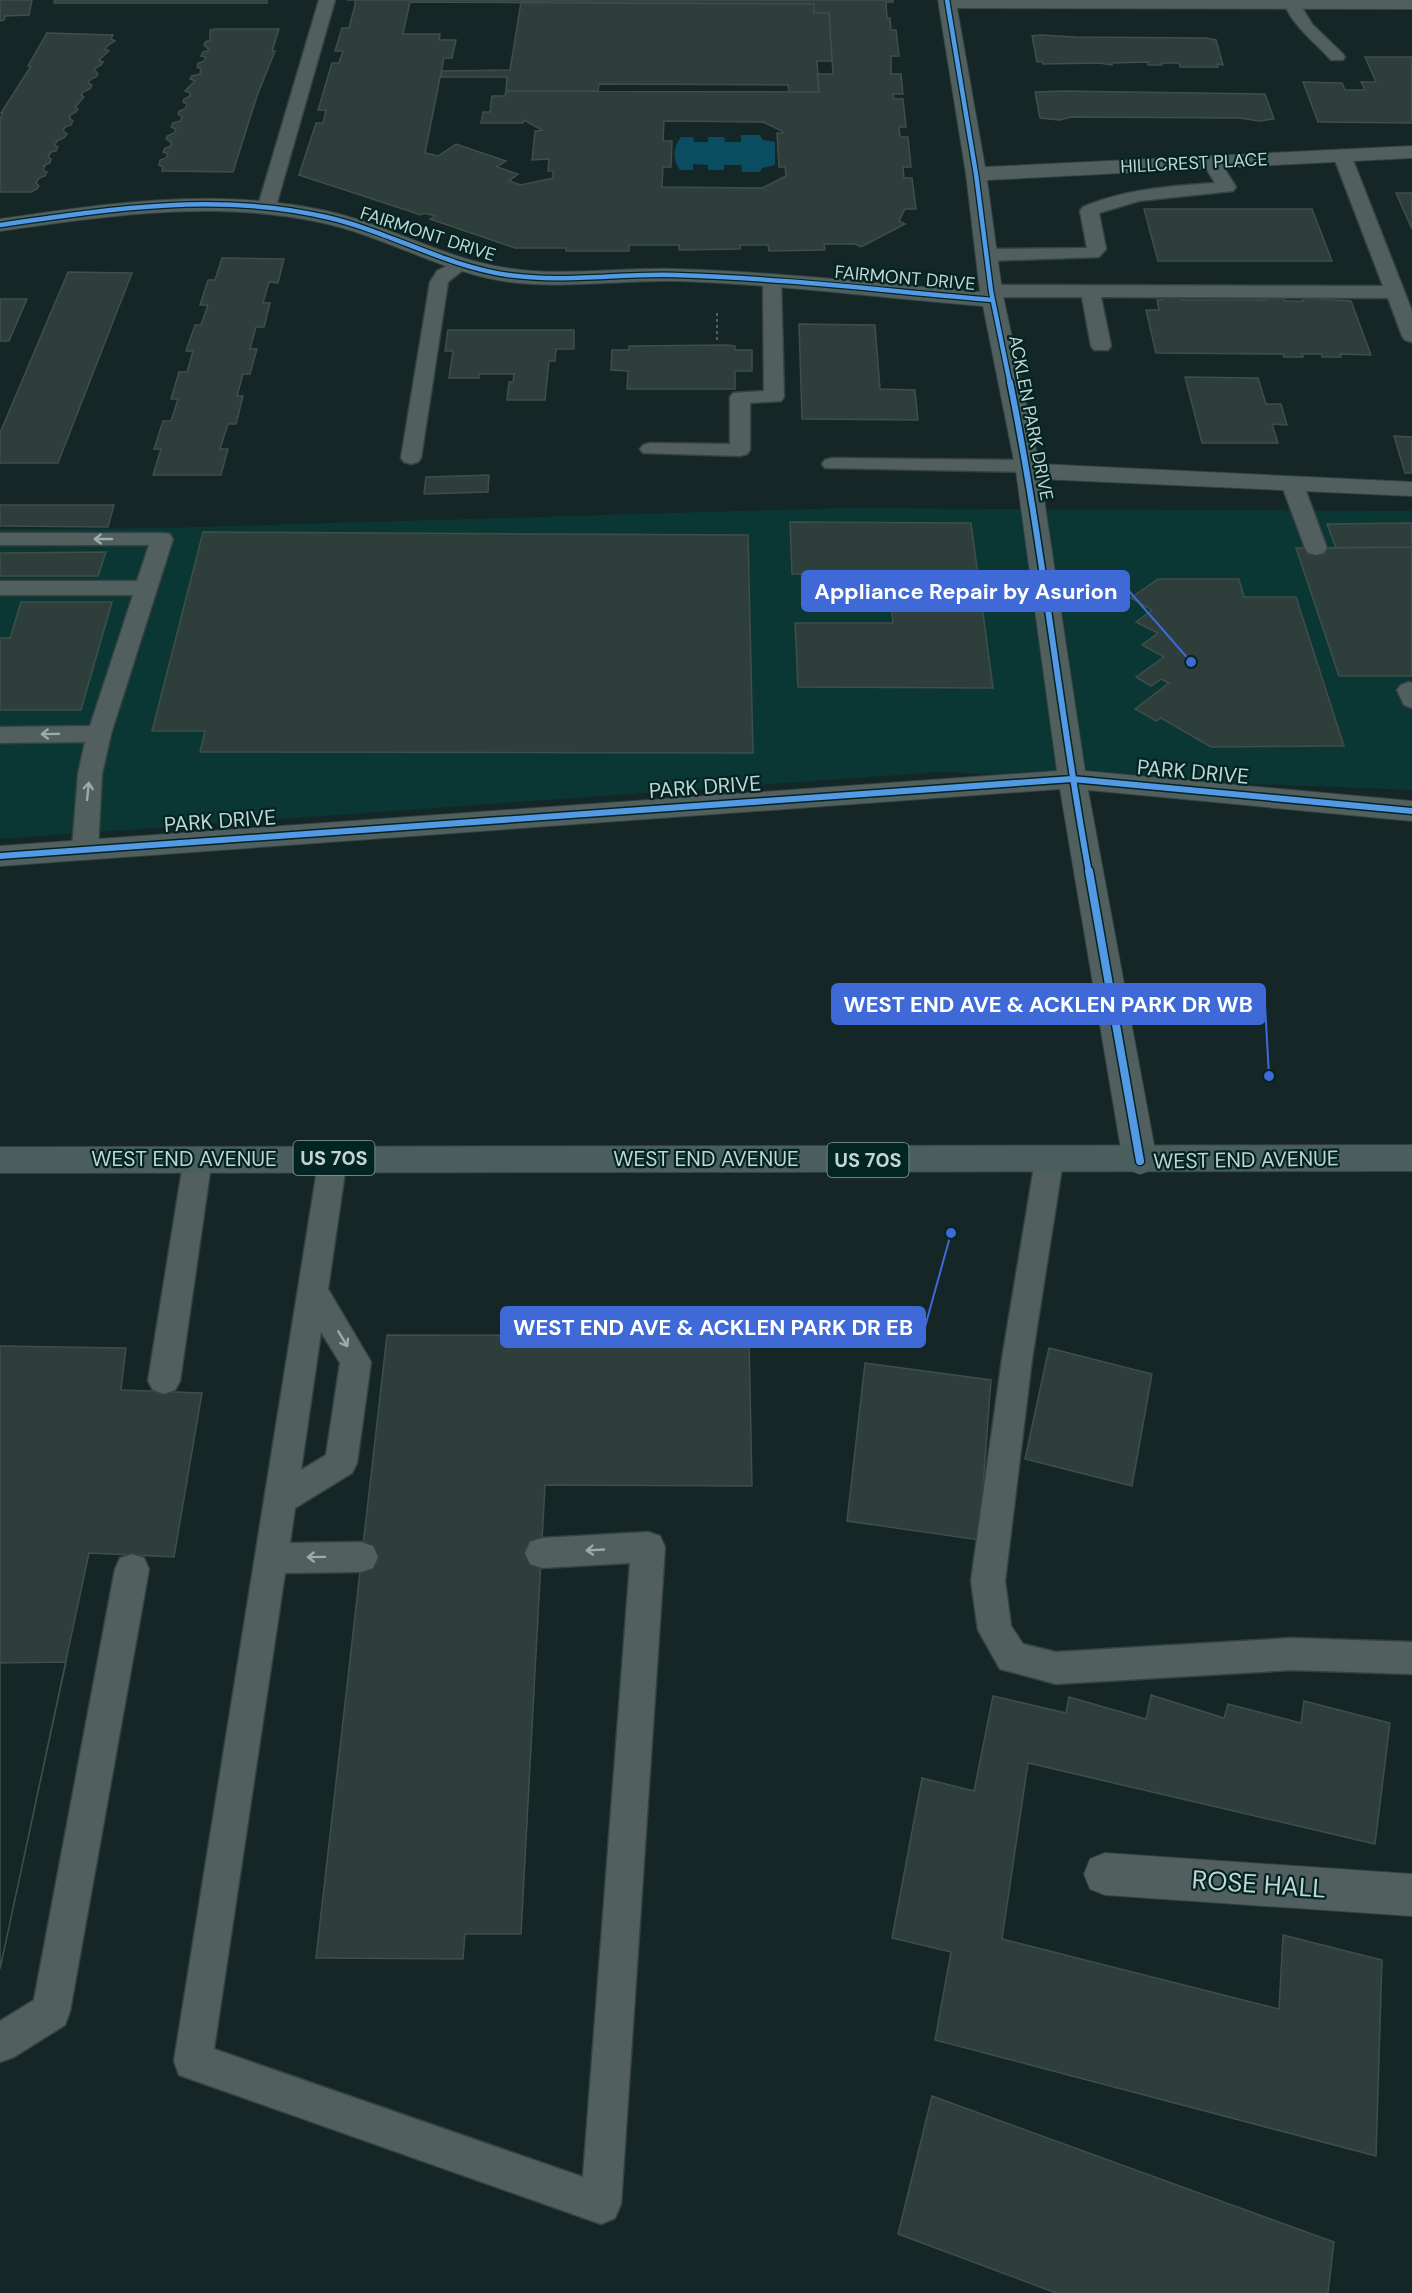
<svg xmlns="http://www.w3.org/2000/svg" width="1412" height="2293" viewBox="0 0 1412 2293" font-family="'DM Sans',sans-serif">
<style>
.built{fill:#0a3633}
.water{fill:#0b4d60}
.building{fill:#2e3f3b;stroke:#404e4b;stroke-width:1.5;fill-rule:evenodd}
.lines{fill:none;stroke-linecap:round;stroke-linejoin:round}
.lane-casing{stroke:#354241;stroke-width:3}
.street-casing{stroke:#354241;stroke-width:2}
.primary-casing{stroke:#354241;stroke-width:2}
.path{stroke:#515f5d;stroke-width:2;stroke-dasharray:3 3;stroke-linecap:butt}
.lane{fill:#51605e;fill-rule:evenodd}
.street{fill:#51605e;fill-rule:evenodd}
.primary{fill:#4b5e5e;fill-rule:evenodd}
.cycleway-far2-casing{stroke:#022422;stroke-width:7}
.cycleway-far1-casing{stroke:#022422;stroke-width:9}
.cycleway-casing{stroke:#022422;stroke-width:11}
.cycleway-far2{stroke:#5399e6;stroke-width:4.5}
.cycleway-far1{stroke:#5399e6;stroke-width:6}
.cycleway{stroke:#5399e6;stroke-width:8}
.oneway{stroke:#9bacaa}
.labels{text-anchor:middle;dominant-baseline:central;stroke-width:4.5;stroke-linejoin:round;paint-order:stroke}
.far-street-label{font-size:18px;fill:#c3d5d3;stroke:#022422}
.shield{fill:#022422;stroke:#89a09e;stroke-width:1.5}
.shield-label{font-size:20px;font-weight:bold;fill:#c3d5d3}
.street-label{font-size:21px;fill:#c3d5d3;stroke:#022422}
.near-street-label{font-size:26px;fill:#c3d5d3;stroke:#022422}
.leader{fill:none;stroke:#3e69d7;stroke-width:2}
.callout-dot{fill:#3e69d7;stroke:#022422;stroke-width:2}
.callout{fill:#3e69d7;stroke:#3e69d7;stroke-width:2}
.callout-label{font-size:22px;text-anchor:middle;font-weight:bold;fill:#fff}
</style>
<rect width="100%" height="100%" fill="#142625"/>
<path class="built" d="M843,508L1412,511V790L942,772L0,839V529L160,528Z"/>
<path class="water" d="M741,135H760L763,140L775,142V165L762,168L760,172H742L741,165H724V170H708V165L693,164V170H680C672,159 673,148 681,137H693L694,142H708V137H724L725,142H741Z"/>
<path class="building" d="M0,0H32L29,15L5,16L4,20L0,21Z
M55,0H267V3H54Z
M347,0H893V2H886L887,18H890L891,30H896L899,56H891V74H901L903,94H893L894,99H903L906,127H899L900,137H908L911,167H903L904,178H912L916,209H905L899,221L905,224L861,247L855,244H824L825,250L769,251L768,245H740V249L679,250V245H629V251H566V248H515L430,219L435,216L424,213L421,215L299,175L316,123H323L326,110H318L332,63H339L343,51H335L342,28H349L355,5V0ZM410,2L814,4V13H829L833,74H817L819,92L506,91L505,96H492L490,112H483L481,123H523L524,120L542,130L535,131L532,160L549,159L548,171H553V178L521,185L509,181L518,174L497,167L506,161L456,144L438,156L425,153L444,58H452L456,40H439L440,34H403ZM664,121L763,122L782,131L783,133H777L779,167H785L786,176L762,188L662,187L663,167H671L672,141H663Z
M521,2L814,4V13H829L832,61H817L819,92H789L788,85L599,84L598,91H506L507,77H441L442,71L510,70Z
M215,29H279L272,51H275L257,96L233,172L162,171L163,167L159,165L160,160L166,158L168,154L163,152L165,148L171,146V142L166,139L167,136L174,133L176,129L171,127L173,123L181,121L182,117L178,114L179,111L185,109L187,104L183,102L184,99L190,96V93L185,91L195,81L190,79L192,76L200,74L201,69L197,67L198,63L204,61L206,57L201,56L203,52L209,50L204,45L205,42L210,40V30Z
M47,33L113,35L111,39L115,41L107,46L105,49L109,51L99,60L103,62L101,65L94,69L98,74L96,77L91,79L88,83L92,85L90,89L83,92L81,95L84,97L75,107L78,109L76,112L70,115V119L73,121L71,125L65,127L63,131L67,134L65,137L57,141L55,145L58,147L56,151L51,152L48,157L51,159L50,163L43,166H45L43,170L47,172L45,176L39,178L36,183L39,186L37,189L31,192H0V119L3,113H1L31,66H28Z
M1041,35L1075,37L1206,38L1216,40L1223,65L1217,64L1218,67H1180L1179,63H1161L1162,65H1148V62L1112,63V65L1099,63L1043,64V62H1037L1032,36Z
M1365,57H1412V123L1318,122L1303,82L1342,83L1345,90H1365L1361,82H1376Z
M1063,91L1265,94L1274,119L1259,121L1240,118L1071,117L1060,120L1040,118L1035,92Z
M1396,193H1412V229Z
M1144,209H1312L1332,261H1158Z
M222,258L284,259L278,283L269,282L263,303H270L264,327H256L250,349H257L250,374H243L237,396H243L236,424H228L220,449H228L221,475H153L161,449H154L163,421H171L178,399H171L179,372H187L193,351H186L195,325H201L208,305H200L208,280H215Z
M68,272L132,273L58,463H0V433Z
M1162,297H1180L1181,300H1267L1266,298H1284L1285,301H1303L1302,298L1351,301L1371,355L1340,354L1341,357H1322V354H1302L1303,357H1284L1283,354L1156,353L1146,310H1159L1157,300H1163Z
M0,299H27L9,341H0Z
M799,324L875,325L880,389L915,390L918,420L802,419Z
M448,330H574V349H556L555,361H549L545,400H507L509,382H513L514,374H479V378H449L453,351H445Z
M727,345L735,346V350H752V371H735V389H627L628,371L611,370L612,350H629V346Z
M1185,377L1258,378L1266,404H1281L1287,425L1272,424L1278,443H1202Z
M1394,436L1412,437V473H1405Z
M489,475L488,492L424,494L426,477Z
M0,505H114L108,527L0,526Z
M790,522L971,523L993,688L798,687L795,623H893L888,574H792Z
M1412,523V547L1336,548L1327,524Z
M203,532L748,535L753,753L200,752L205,731H152Z
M1412,547V676H1339L1296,548Z
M106,552L98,576H0V553Z
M1158,579H1239L1244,597H1296L1344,746L1211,747L1161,718L1156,721L1135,709L1169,683L1161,679L1151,686L1136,677L1164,657L1142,645L1158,633L1136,622L1152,610L1131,598Z
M21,602H112L81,710H0V638H10Z
M387,1335L749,1336L752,1486L545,1485L521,1934H465L463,1959L316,1958Z
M0,1346L126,1348L121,1390L202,1393L174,1557L89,1553L0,1969Z
M1049,1348L1152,1374L1132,1486L1025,1459Z
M865,1363L991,1380L979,1540L847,1521Z
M66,1662L0,1969V1663Z
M1151,1695L1224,1718L1228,1704L1301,1723L1304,1701L1390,1723L1375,1844L1028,1763L1002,1939L1279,2009L1283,1935L1382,1960L1376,2156L935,2040L951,1952L892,1938L922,1778L974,1791L993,1696L1066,1713L1069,1697L1146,1719Z
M932,2096L1334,2242L1328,2293H1056L898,2234Z"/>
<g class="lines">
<defs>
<path id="lane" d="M319,0H335L276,206L273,210H261L258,206Z
M1286,1H1298L1312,24L1343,54L1345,57L1343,60H1331C1314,41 1295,28 1284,4Z
M1342,150L1348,151L1351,155L1412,311V342L1405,340L1402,336L1388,298L1101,297L1111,346L1108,350H1094L1091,346L1082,297H991L984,295L982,291L984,287L991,285L1383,286L1333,155L1336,151Z
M1212,158L1218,159L1221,163L1236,187L1233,191L1139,201L1099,213L1106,249L1099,257L986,261L979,259L977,255L979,251L986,249L1087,248L1080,211L1083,207C1125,189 1170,186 1215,183L1203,163L1206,159Z
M460,259L467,261L469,265L448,282L421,458L418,462L411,464L404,462L401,458L430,282L437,271Z
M772,275L779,277L781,281L784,397L781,401L750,403V450L747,454L740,456L643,453L640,449L643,445L650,443L730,444V397L733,393L764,391L763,281L765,277Z
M832,458L1027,460L1034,462L1037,466L1034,470L1027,472L825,468L822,464L825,460Z
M1292,477L1299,479L1303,483L1327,548L1324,553L1316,555L1308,553L1305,548L1281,483L1285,479Z
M0,533H162L170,534L173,539L111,734L102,774L98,849L94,855L85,858L76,855L72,849L78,774L85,742L0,743V727L90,726L133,595H0V581H137L149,545H0Z
M1409,682L1412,683V708L1404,705L1397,690L1401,685Z
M198,1147L208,1150L212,1158L180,1381L175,1390L164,1394L153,1390L148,1381L184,1158L188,1150Z
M333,1147L343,1150L347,1158L328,1289L371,1362L357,1463L352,1473L295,1508L290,1543L361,1542L373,1546L378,1557L373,1568L361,1572L285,1573L214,2049L583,2177L630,1563L542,1568L530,1564L525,1553L530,1542L542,1538L648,1532L660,1536L665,1547L621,2204L615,2218L601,2224L193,2080L179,2075L174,2061L319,1158L323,1150ZM321,1332L340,1363L326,1455L301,1470Z
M1049,1150L1059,1153L1063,1161L1032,1359L1005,1581L1011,1626L1023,1644L1056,1652L1292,1638L1412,1642V1674L1292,1670L1056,1684L1000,1669L978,1630L971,1581L1002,1359L1035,1161L1039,1153Z
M132,1554L144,1558L149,1569L70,2011L65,2025L14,2057L0,2062V2021L34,2000L115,1569L120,1558Z"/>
<path id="street" d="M938,0H1412V9L957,8L985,167L1412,146V158L987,180L1002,291L1039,464L1412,482V496L1041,479L1085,771L1412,801V821L1088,790L1157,1161L1152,1170L1140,1174L1128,1170L1123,1161L1060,789L0,866V846L1057,771L1016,471L983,306C880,298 777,284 674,281C619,280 563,289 509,282C443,273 387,237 323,223C216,199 107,216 0,231V219C109,203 218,187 327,211C389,225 445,259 507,268C563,277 621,267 677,269C778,272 879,284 980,292L966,174Z
M1105,1853L1412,1874V1916L1105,1895L1090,1889L1084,1874L1090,1859Z"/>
<path id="primary" d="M1412,1145V1171L0,1173V1147Z"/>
</defs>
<use href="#lane" class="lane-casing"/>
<use href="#street" class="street-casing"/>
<use href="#primary" class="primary-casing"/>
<path class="path" d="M717,313V342"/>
<use href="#lane" class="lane"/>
<use href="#street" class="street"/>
<use href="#primary" class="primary"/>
<defs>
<path id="cycleway-far2" d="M947,0L976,174L991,291L1010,384
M0,225C108,209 218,192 326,217C388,231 445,266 508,275C564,283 620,273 675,275C781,278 886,291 992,300"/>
<path id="cycleway-far1" d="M1010,382C1043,545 1059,710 1089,873
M0,856L1072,779L1412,811"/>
<path id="cycleway" d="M1089,871L1140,1161"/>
</defs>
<use href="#cycleway-far2" class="cycleway-far2-casing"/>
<use href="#cycleway-far1" class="cycleway-far1-casing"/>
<use href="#cycleway" class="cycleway-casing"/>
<use href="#cycleway-far2" class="cycleway-far2"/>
<use href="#cycleway-far1" class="cycleway-far1"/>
<use href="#cycleway" class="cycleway"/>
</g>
<defs><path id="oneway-shaft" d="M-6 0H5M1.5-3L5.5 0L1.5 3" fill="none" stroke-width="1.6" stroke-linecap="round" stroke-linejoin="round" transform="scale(1.5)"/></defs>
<g class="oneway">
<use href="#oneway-shaft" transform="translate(103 539) rotate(180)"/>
<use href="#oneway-shaft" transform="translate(50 734) rotate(179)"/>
<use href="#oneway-shaft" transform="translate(88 791) rotate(-84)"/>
<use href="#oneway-shaft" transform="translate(343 1339) rotate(59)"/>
<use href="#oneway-shaft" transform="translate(595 1550) rotate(177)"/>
<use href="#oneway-shaft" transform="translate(316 1557) rotate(179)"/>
</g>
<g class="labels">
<g class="far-street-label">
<text transform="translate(1194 163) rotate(-3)">HILLCREST PLACE</text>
<text transform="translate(428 234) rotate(18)">FAIRMONT DRIVE</text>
<text transform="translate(905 278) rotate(5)">FAIRMONT DRIVE</text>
<text transform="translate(1031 418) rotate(79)">ACKLEN PARK DRIVE</text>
</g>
<g class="shield">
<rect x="293.5" y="1141" width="81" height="34" rx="4.5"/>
<rect x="827.5" y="1143" width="81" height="34" rx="4.5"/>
</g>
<g class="shield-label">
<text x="334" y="1158">US 70S</text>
<text x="868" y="1160">US 70S</text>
</g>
<g class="street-label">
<text transform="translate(1193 772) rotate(5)">PARK DRIVE</text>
<text transform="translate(705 787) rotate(-4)">PARK DRIVE</text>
<text transform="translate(220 821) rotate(-4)">PARK DRIVE</text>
<text x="184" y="1159">WEST END AVENUE</text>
<text x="706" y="1159">WEST END AVENUE</text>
<text transform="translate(1246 1160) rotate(-1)">WEST END AVENUE</text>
</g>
<g class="near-street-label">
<text transform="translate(1259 1884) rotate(4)">ROSE HALL</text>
</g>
</g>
<path class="leader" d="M1191 662L1129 591M1269 1076L1265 1004M951 1233L925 1327"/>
<g class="callout-dot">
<circle cx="1191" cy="662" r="6"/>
<circle cx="1269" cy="1076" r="6"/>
<circle cx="951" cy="1233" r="6"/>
</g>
<g class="callout">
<rect x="802" y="571" width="327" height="40" rx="6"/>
<rect x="832" y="984" width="433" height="40" rx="6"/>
<rect x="501" y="1307" width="424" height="40" rx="6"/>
</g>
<g class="callout-label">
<text x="966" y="599">Appliance Repair by Asurion</text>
<text x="1048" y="1012">WEST END AVE &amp; ACKLEN PARK DR WB</text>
<text x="713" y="1335">WEST END AVE &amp; ACKLEN PARK DR EB</text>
</g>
</svg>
